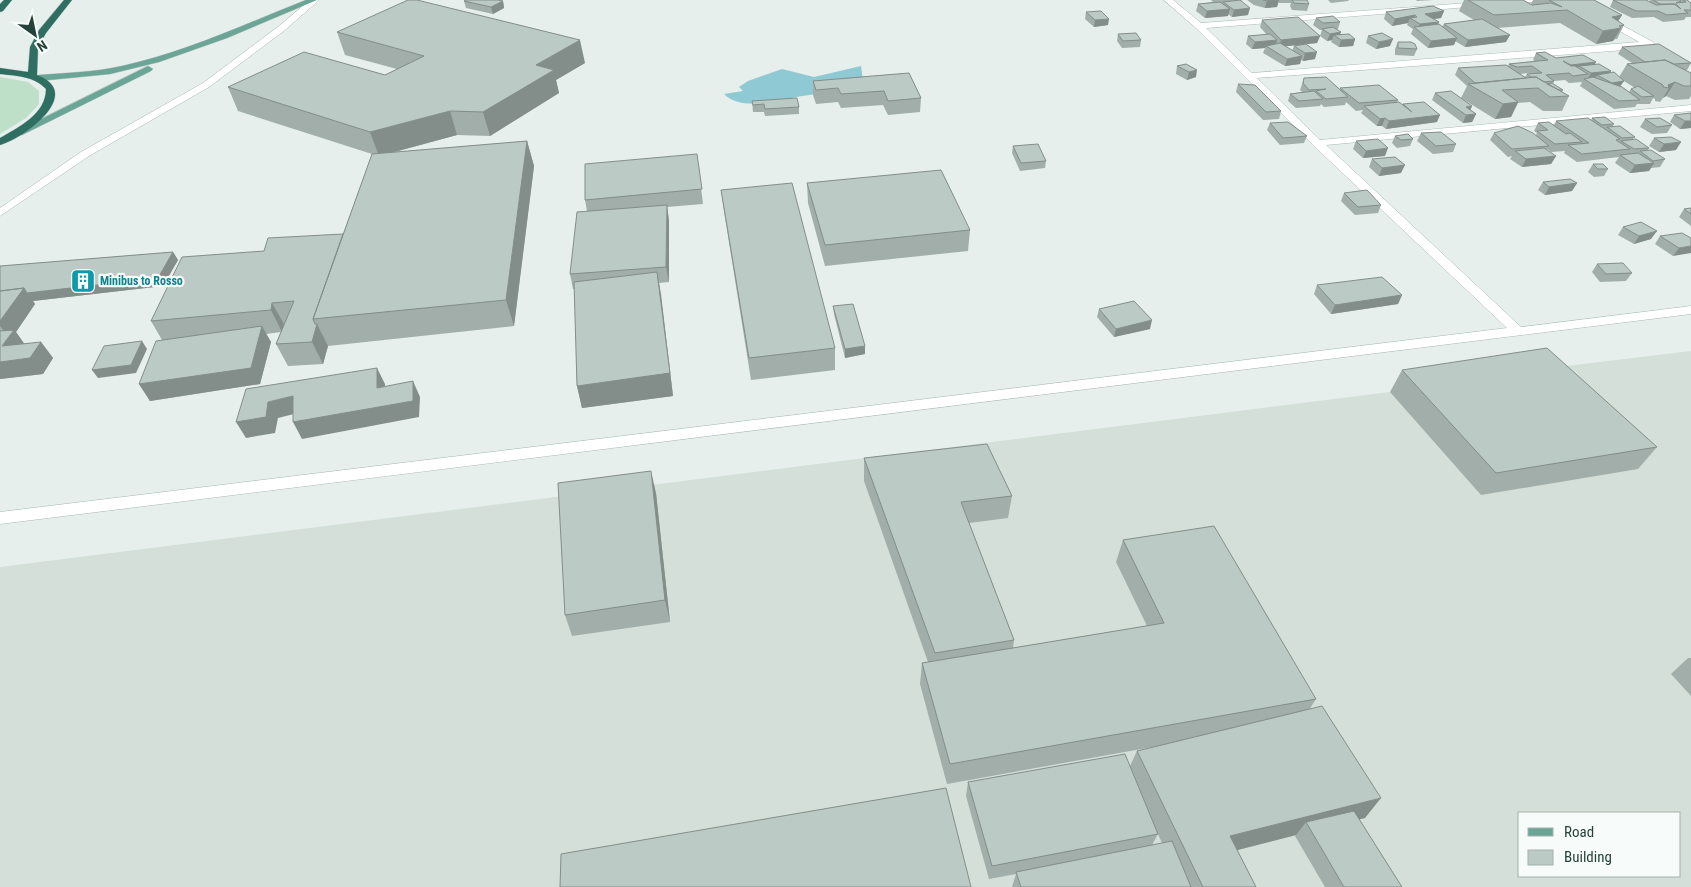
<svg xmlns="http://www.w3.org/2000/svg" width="1691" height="887" viewBox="0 0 1691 887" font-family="'Roboto Condensed',sans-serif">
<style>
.built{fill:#d4dfda;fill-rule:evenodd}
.green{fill:#bfe0c8}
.water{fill:#8ec9d4}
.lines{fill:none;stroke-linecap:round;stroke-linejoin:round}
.minor-casing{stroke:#a8b8b2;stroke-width:1}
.major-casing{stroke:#c2cac8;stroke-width:1}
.highway-casing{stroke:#c2cac8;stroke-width:1}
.minor{fill:#fff;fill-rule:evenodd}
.major{fill:#6aa596;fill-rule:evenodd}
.highway{fill:#2f6f62;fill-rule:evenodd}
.wall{fill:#a1aea9;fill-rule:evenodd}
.shaded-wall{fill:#838d89}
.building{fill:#bbcac4;stroke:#838d89}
.labels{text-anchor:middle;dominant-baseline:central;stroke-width:4.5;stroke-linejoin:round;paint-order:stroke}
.culture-label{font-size:12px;font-weight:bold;fill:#0d838f;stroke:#f7fbf9;text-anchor:start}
</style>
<rect width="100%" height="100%" fill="#e6efeb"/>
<path class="built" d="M1691,351V887H0V567L1390,392L1533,370ZM1520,813H1680V876H1520Z"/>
<path class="green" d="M0,77L28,82L39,91V104L26,118L0,134Z"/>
<path class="water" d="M861,66L864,88C843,91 822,93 802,96C781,100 741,112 724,94L743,91L739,87L748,81L782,69L814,77Z"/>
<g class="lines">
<defs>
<path id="minor" d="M310,0H319L285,30L209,87L89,156L0,216V208L81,152L203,83L279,26Z
M1164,0H1173L1201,23L1481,2L1485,4L1481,6L1206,28L1252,73L1639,42L1565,0H1575L1653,42L1655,45L1651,48L1257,78L1320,140L1691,105V111L1326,145L1521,327L1691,306V314L0,524V512L1507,328L1313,145L1196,28Z
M1501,0H1536L1532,2L1503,4L1499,2Z"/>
<path id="major" d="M306,0H317L227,38L159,62L110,74L39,81L34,78L39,75C67,73 95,72 122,66C186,52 245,24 306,0Z
M148,66L153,69L151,71L22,135H14L13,133Z"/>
<path id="highway" d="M4,0H12L3,11L0,12V4Z
M64,0H72L46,33L38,47L37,75C85,93 25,138 0,145V138C19,127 46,114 46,89C34,76 17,76 0,74V68L28,72L30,47L39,30Z"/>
</defs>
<use href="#minor" class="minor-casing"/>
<use href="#major" class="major-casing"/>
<use href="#highway" class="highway-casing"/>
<use href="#minor" class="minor"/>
<use href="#major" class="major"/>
<use href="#highway" class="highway"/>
</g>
<path class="wall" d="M1211,0H1242L1241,1L1248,15L1232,17L1228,14V16L1205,18L1196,11L1198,4L1213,2Z
M1247,0H1307L1309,4L1307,11L1292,10L1290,6L1291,3H1279L1278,2L1277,7L1265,8L1254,5Z
M1328,0H1349L1348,1L1331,3Z
M1416,0H1433L1417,1Z
M1464,0H1523L1531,4L1533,0H1594L1622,15L1618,21L1624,25L1617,39H1615L1613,41L1596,44L1560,23L1497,28L1506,42L1465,47L1455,41L1454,45L1428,48L1411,34L1413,29L1407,25L1408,23L1392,26L1384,19L1386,12L1444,11L1441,18L1433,19L1438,24L1442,27L1444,24L1474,20L1459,11Z
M1613,0L1649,2L1650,0H1687L1691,3V17H1686L1684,20L1663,22L1654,17L1632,18L1610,7Z
M464,1H503L504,8L493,14L466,8Z
M1086,12L1108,25L1094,27L1085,19Z
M1316,18L1340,22L1338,29H1335L1340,35L1355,39L1353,46L1339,47L1331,42L1332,40L1327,41L1320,36L1317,43L1285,46L1292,51L1294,46L1315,59L1303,61L1301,60L1300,64L1285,66L1263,53L1265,48L1252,49L1246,44L1248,36L1267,35L1260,27L1262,20L1320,36L1322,30H1320L1313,25Z
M337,32L585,63L556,80L559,93L490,136L457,135L395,152L527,141L534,166L514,326L328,346L323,364L288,366L276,344L281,332L266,334L271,342L260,384L150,401L139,384L162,340L151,321L264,251L343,234L372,154L238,111L228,87L385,75L397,69L345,55Z
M1118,34L1141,40L1140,47L1122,48L1117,41Z
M1368,36L1390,46L1376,49L1366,43Z
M1398,42L1417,49L1414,56L1395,55V49Z
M1622,47L1691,63L1687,70H1685L1691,73V96L1689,99L1675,100L1666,96L1663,98L1660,102L1655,101V99L1653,98L1650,104H1637L1635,107L1614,109L1580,86L1582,82L1569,83L1565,80L1554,81L1553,84L1563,90L1562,92L1569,96L1562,111H1543L1530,102L1518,103L1511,117L1495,119L1461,98L1467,86L1455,75L1458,68L1508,66L1509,64L1535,61L1533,60L1536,53L1556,58L1594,64L1619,77L1627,64L1632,63L1618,54ZM1529,73V74H1527L1525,77L1520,74ZM1624,81L1635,88L1631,89L1629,92L1620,86Z
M1186,64L1196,77L1187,80L1176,74L1177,66Z
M909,73L921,98L920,112L888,115L883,105L841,108L838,102L816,104L813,95V81Z
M1304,78L1340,90V88L1398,100L1397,103L1402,105L1403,104L1437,122L1386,129L1382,126H1377L1361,113L1363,110L1356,111L1346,102L1345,105L1324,107L1321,104L1320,106L1296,108L1288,101L1290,94L1302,92L1300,90Z
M1238,84L1281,111L1279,119L1263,120L1236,92Z
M1435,93L1471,110L1476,114L1472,122L1463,123L1432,100Z
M752,101L799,107V114L765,116L764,112H753Z
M1691,113V128L1680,129L1670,122L1674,115Z
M1592,118L1614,124L1612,127L1635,137L1633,139L1649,148L1647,151L1665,159L1660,167L1651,168L1649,171L1630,173L1615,163L1619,157L1577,162L1564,153L1565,151L1551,152L1547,149L1546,150L1556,156L1551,164L1522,167L1510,159L1512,156L1508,157L1490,140L1494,133L1536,135L1537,133L1534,131L1538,123L1554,125L1556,121L1591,120Z
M1645,119L1672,125L1667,133L1652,134L1640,127Z
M1270,123L1307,136L1304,143L1280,145L1267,130Z
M1421,133L1456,144L1453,152L1433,154L1417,141Z
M1395,136L1413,139L1410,146L1397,148L1392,143Z
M1654,138L1676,150L1659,152L1649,146Z
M1356,141L1385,156L1363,158L1353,149Z
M1013,146L1046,161L1045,168L1020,171L1012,153Z
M697,154L703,204L667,207L669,221V282L659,283L673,396L582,408L577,386L575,289H573L570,274L587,211L585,200Z
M1372,159L1401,173L1379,176L1369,167Z
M1593,164L1608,169L1604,176L1594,177L1588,172Z
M1543,182L1577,183L1572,191L1545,195L1538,190Z
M807,183L970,230L968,251L825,266L808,203Z
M721,190L835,348V370L751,380L724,211Z
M1344,193L1381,205L1378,213L1355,215L1341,201Z
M1691,208V226L1679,217L1684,209Z
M1623,227L1651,239L1634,244L1618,235Z
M1660,236L1691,238L1673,256L1655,244Z
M173,252L178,260L163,286L33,301L35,304L16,332L24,344L41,342L53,358L43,374L0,379V266Z
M1597,264L1632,273L1626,281L1600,282L1592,272Z
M1317,285L1402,295L1398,304L1331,314L1314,294Z
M833,306L865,354L845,358L834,314Z
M1099,309L1150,329L1114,337L1097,317Z
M1402,370L1657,447L1638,469L1481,495L1390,392Z
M864,458L1012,496L1008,518L969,523L1014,640L1013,648L1147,626L1116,562L1123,540L1316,699L1309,710L1365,818L1359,819L1402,887H1325L1295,836L1296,835L1237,850L1256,887H1012L1016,874L989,879L966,796L968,782L1130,766L1137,751L1158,746L947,784L920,684L922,663L928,662L864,481ZM1158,834L1162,843L1152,845Z
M656,493L670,622L572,636L565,615Z
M1688,658H1691V696L1671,674Z"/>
<path class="shaded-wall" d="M1279,0L1277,7L1265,8L1267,1Z
M503,1L504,8L493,14L491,7Z
M1250,8L1248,15L1232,17L1234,10Z
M1230,9L1228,16L1205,18L1207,11Z
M1444,11L1441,18L1422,21L1425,14Z
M1415,15L1413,20L1410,18L1408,23L1392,26L1395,19Z
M1622,15L1614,28L1612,17Z
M1109,19L1108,25L1094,27L1095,20Z
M1439,22L1436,29L1417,30L1420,24Z
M1621,28L1613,41L1596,44L1603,31Z
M1341,32L1339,38L1334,35L1332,40L1327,41L1330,34Z
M1510,35L1506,42L1465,47L1468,40Z
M1320,36L1317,43L1279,47L1281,40Z
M1457,38L1454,45L1428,48L1431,41Z
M1355,39L1353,46L1339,47L1341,40Z
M1393,39L1390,46L1376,49L1379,42Z
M580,40L585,63L556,80L559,93L490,136L483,112L536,65Z
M1277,40L1275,47L1266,46L1265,48L1252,49L1255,42Z
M1317,52L1315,59L1303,61L1305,53Z
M1302,56L1300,64L1285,66L1287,59Z
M1596,62L1592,69L1579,66L1576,71L1567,72L1571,65Z
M1197,70L1196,77L1187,80L1189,72Z
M1611,71L1607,78L1597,75L1595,79L1587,80L1591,73Z
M1624,81L1619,88L1607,90L1612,83Z
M1675,82L1666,96L1663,98L1669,88L1668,85Z
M1518,102L1511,117L1495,119L1503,104Z
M1472,106L1469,114L1466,107Z
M450,111L457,135L379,156L370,132Z
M1476,114L1472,122L1463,123L1466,115Z
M1440,115L1437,122L1386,129L1389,121Z
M1385,118L1382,126H1377L1380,119Z
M1685,121H1691V128L1680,129Z
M527,141L534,166L514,326L506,300Z
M1681,142L1676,150L1659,152L1664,144Z
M1388,148L1385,156L1363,158L1366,151Z
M1556,156L1551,164L1522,167L1526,159Z
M1654,163L1649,171L1630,173L1635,165Z
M1405,165L1401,173L1379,176L1382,168Z
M1577,183L1572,191L1545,195L1549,187Z
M667,205L669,221V282L666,267Z
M1657,231L1651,239L1634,244L1639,236Z
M1691,246V253L1673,256L1679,248Z
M173,252L178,260L163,286L33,301L35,304L16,332L26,346L41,342L53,358L43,374L0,379V362L2,346L9,337L0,326V321L24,288Z
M657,272L661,294L673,396L582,408L577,386Z
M1402,295L1398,304L1331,314L1335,305Z
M272,303L284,324L282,332L271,310Z
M1152,320L1150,329L1114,337L1116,329Z
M317,324L328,346L323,364L312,342Z
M262,326L271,342L260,384L150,401L139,384Z
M142,341L147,349L136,373L98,378L92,370Z
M865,346V354L845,358V349Z
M377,368L385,384L384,404L377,388Z
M413,381L420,397L419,417L302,439L293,422Z
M293,396L302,412L278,418L275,433L246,438L236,422L268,402Z
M651,471L656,493L670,622L665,600Z
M1381,798L1365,818L1311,831L1306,822L1296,835L1218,855L1230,836Z"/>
<path class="building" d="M408,0H417L580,40L536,65L554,70L483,112L450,111L370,132L228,87L304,52L385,75L424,56L337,32Z
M466,0H498L503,1L491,7L464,1Z
M1240,0L1250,8L1234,10L1223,2Z
M1263,0H1277L1267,1Z
M1292,0H1307L1309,4L1294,3Z
M1468,0H1523L1532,5L1551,3L1562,7L1549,0H1594L1622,15L1612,17L1624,25L1619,26L1621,28L1603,31L1567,10L1494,15Z
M1613,0H1646L1656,5L1674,4L1681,9L1676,4H1660L1653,0H1680L1681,1L1676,3L1686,2L1683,0H1687L1691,3V10H1684L1688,13L1667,15L1658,11H1636Z
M1220,2L1230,9L1207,11L1198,4Z
M1433,6L1444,11L1425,14L1439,22L1420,24L1410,18L1417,17L1415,15L1395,19L1386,12Z
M1101,11L1109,19L1095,20L1086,12Z
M1333,16L1340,22L1323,23L1316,18Z
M1298,17L1320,36L1281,40L1262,20Z
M1482,19L1510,35L1468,40L1444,24Z
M1439,24L1457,38L1431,41L1414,27Z
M1333,27L1341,32L1330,34L1322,29Z
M1136,33L1141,40L1123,41L1118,34Z
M1382,33L1393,39L1379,42L1368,36Z
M1270,34L1277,40L1255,42L1248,36Z
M1349,34L1355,39L1341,40L1334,35Z
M1398,42H1411L1415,44L1417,49L1398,48Z
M1280,43L1302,56L1287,59L1266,46Z
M1306,44L1317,52L1305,53L1294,46Z
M1659,44L1691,63L1674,64L1665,60L1645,62L1622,47Z
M1545,52L1556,58L1583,55L1596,62L1571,65L1563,61L1571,66H1575L1588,74L1573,76L1569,73L1546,75L1554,81L1544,82L1536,77H1531L1527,74L1542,73L1532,66L1517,67L1509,64L1548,60L1536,53Z
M1665,60L1691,73V86H1684L1675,82L1668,85L1669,88L1663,87V85L1627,64Z
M1186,64L1197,70L1189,72L1177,66Z
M1599,64L1611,71L1591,73L1579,66Z
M1506,65L1526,78L1475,83L1458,68Z
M1614,72L1624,81L1612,83L1597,75Z
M909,73L921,98L888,101L884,91L841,94L838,88L816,90L813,81Z
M1326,77L1348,97L1326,99L1316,91L1326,89L1309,90L1303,83L1304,78Z
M1536,77L1569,96L1550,97L1538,88L1502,90L1518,102L1503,104L1468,84Z
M1593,77L1622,87L1640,100L1619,101L1584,79Z
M1552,83L1563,90H1559L1547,84Z
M1238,84L1255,85L1281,111L1266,112Z
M1379,85L1398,100L1359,103L1340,88Z
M1638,86L1654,96L1642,97L1631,89Z
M1314,91L1323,99L1299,101L1290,94Z
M1451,91L1472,106L1466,107L1476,114L1466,115L1435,93Z
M797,98L799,107L765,109L764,104L753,105L752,101Z
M1399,102L1412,112L1403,104L1424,102L1440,115L1389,121L1385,118L1380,119L1364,106Z
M1691,113V121H1685L1674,115Z
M1605,117L1614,124L1602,125L1592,118Z
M1588,118L1620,139L1616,140L1630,149L1582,154L1568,145L1589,143L1556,121Z
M1660,118L1672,125L1657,127L1645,119Z
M1288,122L1307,136L1283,138L1270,123Z
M1549,122L1566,134L1570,133L1582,142L1555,144L1537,131L1548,130L1538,123Z
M1518,126L1533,133L1549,146L1512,149L1494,133Z
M1620,126L1635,137L1622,138L1607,127Z
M1441,132L1456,144L1436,146L1421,133Z
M1408,134L1413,139L1401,140L1395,136Z
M1671,137L1681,142L1664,144L1654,138Z
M1378,139L1388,148L1366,151L1356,141Z
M1636,139L1649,148L1634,149L1621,141Z
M527,141L506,300L313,319L372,154Z
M1038,144L1046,161L1021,163L1013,146Z
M1544,148L1556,156L1526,159L1515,151Z
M1651,150L1665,159L1653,161L1640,151Z
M1638,153L1654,163L1635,165L1620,155Z
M697,154L702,189L585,200V164Z
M1395,157L1405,165L1382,168L1372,159Z
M1593,164H1603L1608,169H1598Z
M941,170L970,230L825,245L807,183Z
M1570,179L1577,183L1549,187L1543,182Z
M792,183L835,348L749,358L721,190Z
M1367,190L1381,205L1358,207L1344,193Z
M667,205L666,267L570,274L577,212Z
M1691,208V214L1684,209Z
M1641,222L1657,231L1639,236L1623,227Z
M1682,233L1691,238V246L1679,248L1660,236Z
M343,234L313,319L315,324H317L312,342L276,344L294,301L272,303L271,310L151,321L182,257L264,251L268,238Z
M173,252L158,278L27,293L24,288L0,291V266Z
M1623,263L1632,273L1606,274L1597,264Z
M657,272L670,373L577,386L574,282Z
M1382,277L1402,295L1335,305L1317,285Z
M24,288L0,321V291Z
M1134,301L1152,320L1116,329L1099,309Z
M853,304L865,346L845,349L833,306Z
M262,326L251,368L139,384L156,341Z
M14,330L2,346L41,342L30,358L0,362V331Z
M142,341L131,365L92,370L104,346Z
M1547,348L1657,447L1496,473L1402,370Z
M377,368V388L413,381V401L293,422V396L268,402L266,417L236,422L246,389Z
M987,444L1012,496L961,502L1014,640L935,653L864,458Z
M651,471L665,600L565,615L558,483Z
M1214,526L1316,699L950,764L922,663L1164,623L1123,540Z
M1322,706L1381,798L1230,836L1256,887H1203L1137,751Z
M1125,754L1158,834L992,866L968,782Z
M946,788L971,887H560L561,854Z
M1354,811L1402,887H1344L1306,822Z
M1172,841L1191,887H1021L1016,872Z"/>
<defs>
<symbol id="building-square" viewBox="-11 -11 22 22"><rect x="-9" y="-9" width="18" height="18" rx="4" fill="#0f9aa8" stroke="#f7fbf9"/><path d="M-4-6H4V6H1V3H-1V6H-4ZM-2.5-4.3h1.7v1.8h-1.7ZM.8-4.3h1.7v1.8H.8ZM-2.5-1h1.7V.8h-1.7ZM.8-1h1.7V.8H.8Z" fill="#fff"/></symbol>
</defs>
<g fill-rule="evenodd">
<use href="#building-square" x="69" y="267" width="28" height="28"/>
</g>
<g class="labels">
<g class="culture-label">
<text x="100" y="281">Minibus to Rosso</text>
</g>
</g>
<rect x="1518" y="812" width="162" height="65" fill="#f7fbf9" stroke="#a3b1ad"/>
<rect x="1528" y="828" width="25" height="8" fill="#6aa596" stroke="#a3b1ad"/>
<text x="1564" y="837" font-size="15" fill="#24423a">Road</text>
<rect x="1528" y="850" width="25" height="15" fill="#bbcac4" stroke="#a3b1ad"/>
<text x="1564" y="862" font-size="15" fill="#24423a">Building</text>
<g transform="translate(35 35) rotate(147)" stroke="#f7fbf9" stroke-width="4" paint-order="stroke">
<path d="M0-4L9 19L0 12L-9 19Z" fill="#24423a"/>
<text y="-8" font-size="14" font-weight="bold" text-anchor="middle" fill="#24423a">N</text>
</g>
</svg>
